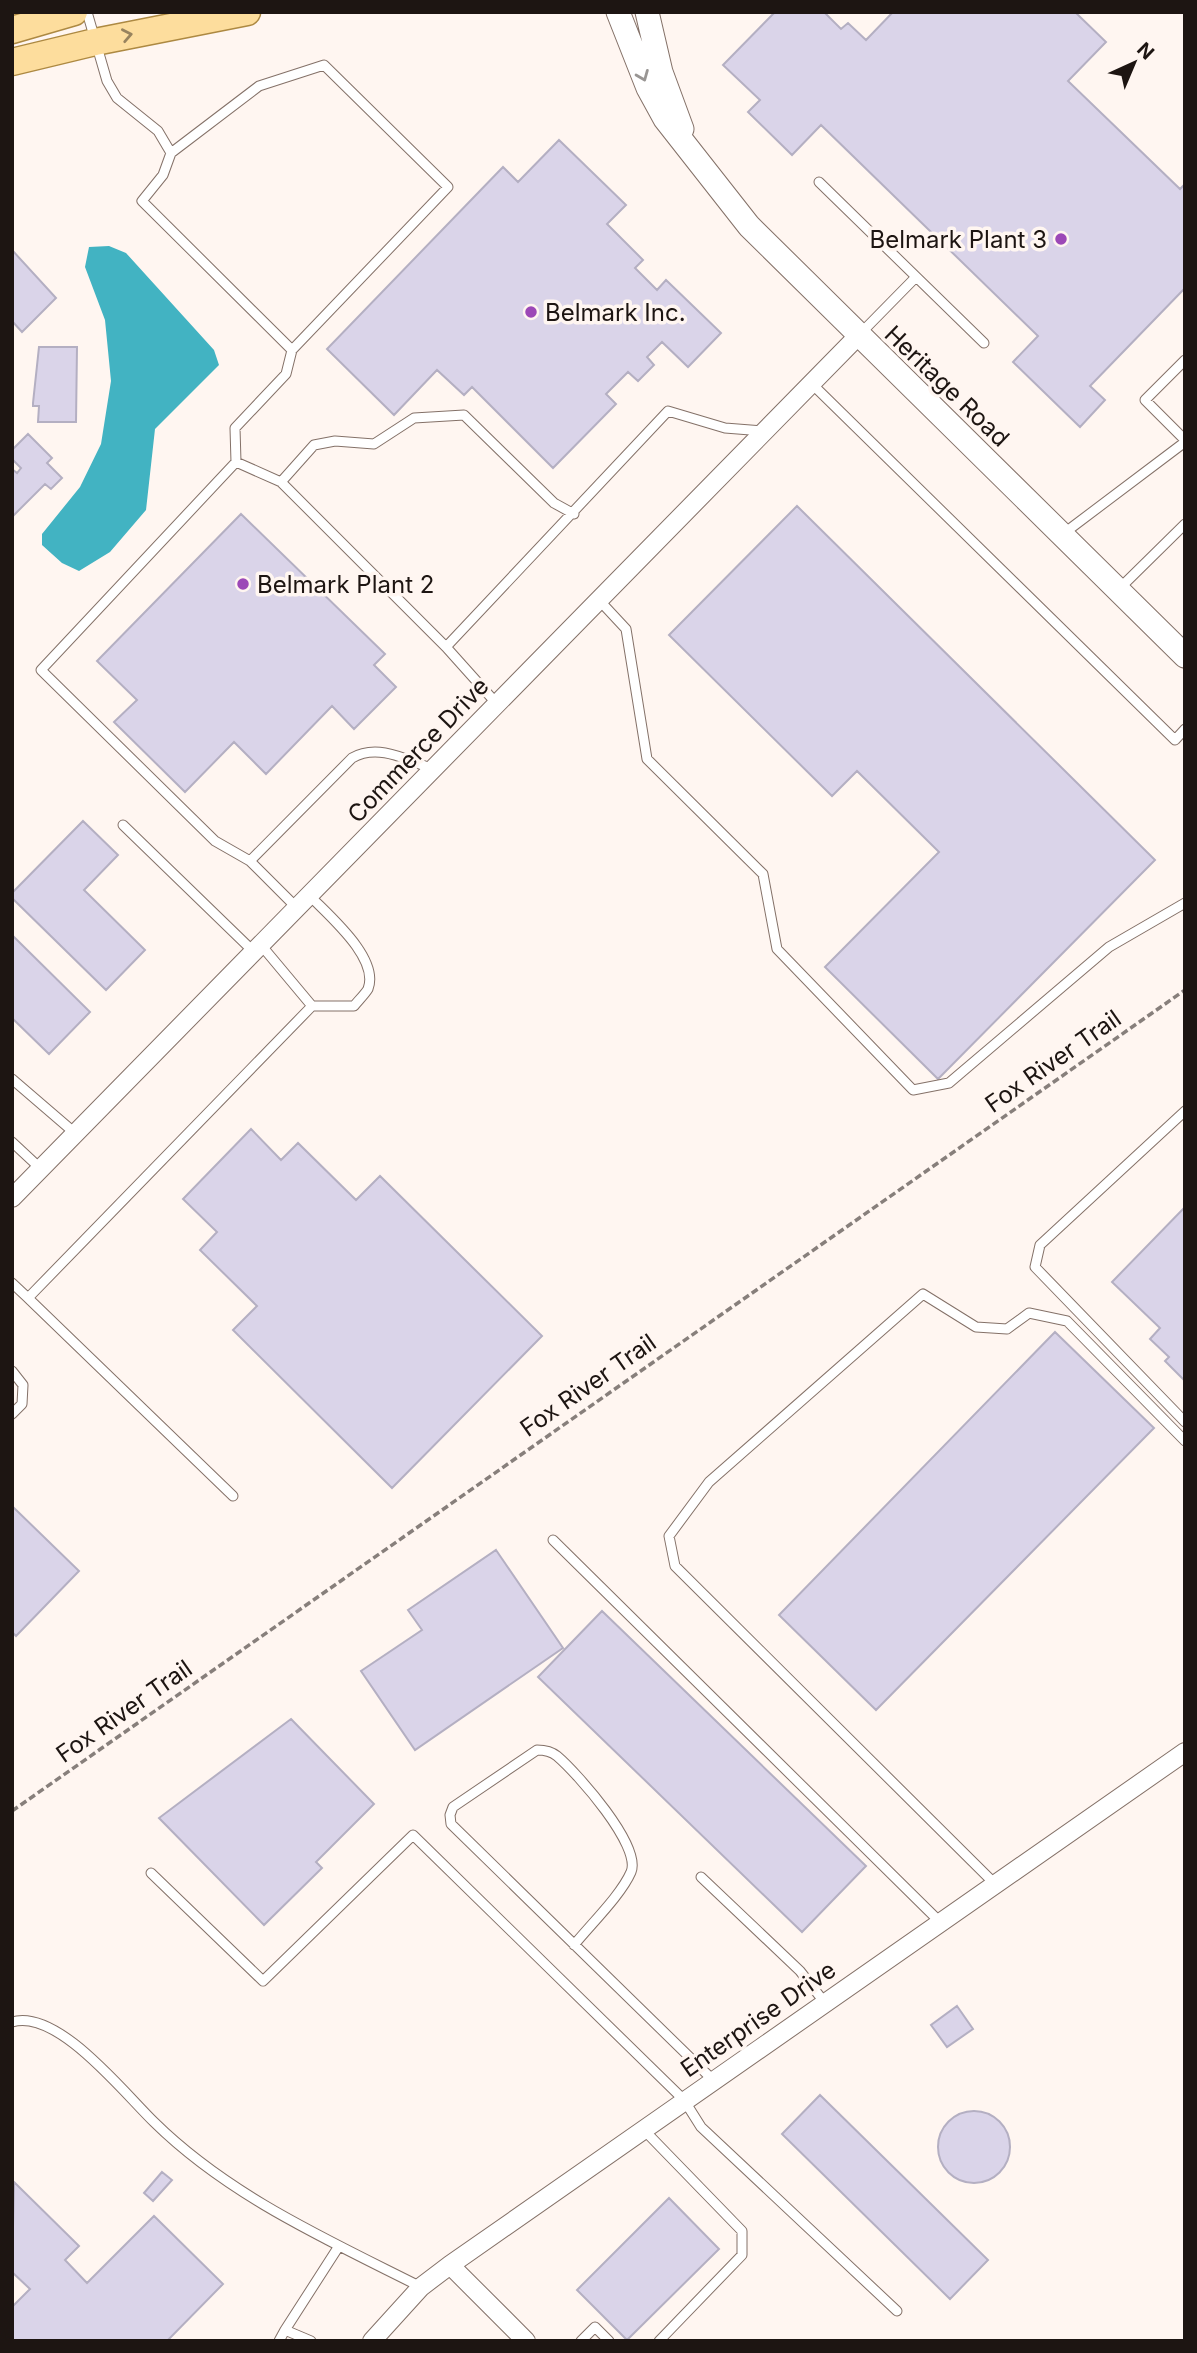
<svg xmlns="http://www.w3.org/2000/svg" width="1197" height="2353" viewBox="0 0 1197 2353" font-family="Inter,sans-serif">
<style>
.water{fill:#42b3c2}
.building{fill:#dad4e9;stroke:#b4afc2;stroke-width:2}
.lines{fill:none;stroke-linecap:round;stroke-linejoin:round}
.lane-casing{stroke:#847168;stroke-width:11}
.street-casing{stroke:#847168;stroke-width:20}
.secondary-casing{stroke:#847168;stroke-width:25}
.primary-casing{stroke:#ad8942;stroke-width:29}
.path{stroke:#877f7b;stroke-width:3.5;stroke-dasharray:7 3.5;stroke-linecap:butt}
.lane{stroke:#fff;stroke-width:9}
.street{stroke:#fff;stroke-width:18}
.secondary{stroke:#fff;stroke-width:23}
.primary{stroke:#fddd9d;stroke-width:26}
.oneway{stroke:#98835e}
.oneway2{stroke:#999694}
.poi-dot{fill:#9c48b7;stroke:#fff6f1;stroke-width:2.5}
.labels{text-anchor:middle;dominant-baseline:central;stroke-width:7;stroke-linejoin:round;paint-order:stroke}
.poi-label{font-size:24px;fill:#1d1512;stroke:#fff6f1;text-anchor:start}
.street-label{font-size:24px;fill:#1d1512;stroke:#fff6f1}
</style>
<rect width="100%" height="100%" fill="#fff6f1"/>
<path class="water" d="M109,246L126,253L214,350L219,365L155,429L146,510L110,552L79,571L62,563L42,545V534L80,487L101,444L111,381L105,320L85,267L89,247Z"/>
<path class="building" d="M775,12H824L841,29L848,23L866,40L893,12H1075L1106,42L1068,81L1180,189L1185,184V288L1090,386L1105,400L1080,427L1013,362L1038,336L821,125L792,155L748,112L760,100L723,65Z
M559,140L626,205L607,224L643,260L635,268L657,290L666,280L721,333L688,367L662,342L647,357L654,365L638,381L628,372L606,394L616,404L553,468L472,387L464,395L437,370L394,415L327,349L503,167L518,182Z
M12,250L56,298L22,332L12,321Z
M39,347H77L76,422H38L39,406H33V403Z
M28,434L52,458L47,463L62,478L51,489L45,484L12,517V469L17,473L21,468L12,459V450Z
M797,506L1155,860L938,1079L825,967L939,852L857,771L832,796L669,635Z
M241,514L385,654L374,665L396,687L354,729L332,706L266,774L234,742L185,792L114,722L137,700L97,661Z
M83,821L118,855L84,890L145,950L106,990L12,898V893Z
M12,935L90,1012L49,1054L12,1018Z
M251,1129L281,1160L298,1143L356,1200L380,1176L542,1336L392,1488L233,1330L257,1306L200,1250L217,1232L183,1199Z
M1185,1207V1381L1165,1361L1169,1357L1150,1339L1160,1328L1112,1282Z
M1055,1332L1154,1428L876,1710L779,1615Z
M12,1506L79,1571L16,1636L12,1632Z
M496,1550L563,1648L415,1750L361,1671L422,1630L408,1610Z
M602,1611L866,1866L802,1932L538,1677Z
M291,1719L374,1804L316,1862L322,1868L264,1925L159,1818Z
M957,2006L973,2029L947,2047L931,2025Z
M820,2095L988,2260L950,2299L782,2134Z
M938 2147a36 36 0 1 1 72 0a36 36 0 1 1-72 0Z
M162,2172L172,2180L153,2201L144,2193Z
M14,2182L79,2246L65,2260L87,2283L154,2216L223,2284L167,2341H12V2307L30,2289L12,2272Z
M669,2198L719,2249L627,2340L577,2290Z"/>
<g class="lines">
<defs>
<path id="lane" d="M87,12L107,81L117,98L158,131L171,153L163,175L142,201L292,350L286,374L235,428L236,462
M171,153L259,86L324,65L448,187L292,350
M819,182L984,343
M859,335L916,277
M1185,360L1145,400L1185,440
M811,383L1175,740L1185,729
M281,482L236,462L41,670L215,841L250,861L297,908
M1063,534L1185,442
M1119,589L1185,524
M599,600L626,629L647,759L763,874L777,949L913,1090L949,1083L1109,947L1185,903
M446,647L668,411L725,428L763,431
M497,704L446,647L281,482L314,445L335,441L374,444L414,418L464,415L554,503L574,514
M123,825L254,952
M250,861L352,758C378,743 407,760 433,769
M309,895C328,915 380,958 368,989C365,994 358,1001 354,1006H312
M12,1079L76,1134
M1185,1111L1040,1245L1035,1267L1185,1422
M12,1142L41,1169
M12,1283L28,1298L312,1006L261,945
M28,1298L233,1496
M12,1371L23,1385L22,1404L12,1414
M553,1540L940,1922
M151,1873L263,1981L413,1835L684,2100L701,2127L897,2311
M701,1877L800,1971L825,2003
M995,1884L675,1566L669,1536L709,1482L923,1294L976,1327L1007,1329L1029,1313L1067,1321L1185,1441
M574,1945C591,1924 621,1895 631,1872C642,1846 577,1773 557,1756C551,1751 545,1750 537,1750L453,1807L450,1815L451,1824L714,2081
M12,2022C57,2008 123,2092 154,2122C229,2196 328,2240 421,2287
M643,2129L742,2231V2255L659,2341
M279,2341L285,2330
M311,2341L285,2330L339,2246
M581,2341L595,2327L609,2341"/>
<path id="street" d="M12,1198L858,336
M450,2265L526,2341
M372,2341L421,2287L450,2265L1185,1752"/>
<path id="secondary" d="M618,12L648,88L665,119L749,226L1185,656
M647,12L661,72L682,129"/>
<path id="primary" d="M12,30L74,12
M12,62L95,42L247,12"/>
</defs>
<use href="#lane" class="lane-casing"/>
<use href="#street" class="street-casing"/>
<use href="#secondary" class="secondary-casing"/>
<use href="#primary" class="primary-casing"/>
<path class="path" d="M12,1811L1185,990"/>
<use href="#lane" class="lane"/>
<use href="#street" class="street"/>
<use href="#secondary" class="secondary"/>
<use href="#primary" class="primary"/>
</g>
<defs><path id="oneway-chevron" d="M-2-3.5L2.5 0L-2 3.5" fill="none" stroke-width="1.6" stroke-linecap="round" stroke-linejoin="round" transform="scale(1.75)"/></defs>
<use class="oneway" href="#oneway-chevron" transform="translate(127 35) rotate(-11)"/>
<use class="oneway2" href="#oneway-chevron" transform="translate(643 76) rotate(68)"/>
<g class="poi-dot">
<circle cx="1061" cy="239" r="7"/>
<circle cx="531" cy="312" r="7"/>
<circle cx="243" cy="584" r="7"/>
</g>
<g class="labels">
<g class="poi-label">
<text x="1047" y="239" text-anchor="end">Belmark Plant 3</text>
<text x="545" y="312">Belmark Inc.</text>
<text x="257" y="584">Belmark Plant 2</text>
</g>
<g class="street-label">
<text transform="translate(947 386) rotate(44)">Heritage Road</text>
<text transform="translate(418 750) rotate(-46)">Commerce Drive</text>
<text transform="translate(1053 1061) rotate(-35)">Fox River Trail</text>
<text transform="translate(588 1385) rotate(-35)">Fox River Trail</text>
<text transform="translate(124 1711) rotate(-35)">Fox River Trail</text>
<text transform="translate(758 2019) rotate(-35)">Enterprise Drive</text>
</g>
</g>
<rect width="1197" height="2353" fill="none" stroke="#1d1512" stroke-width="28"/>
<g transform="translate(1134 63) rotate(44)" stroke="#fff6f1" stroke-width="5" paint-order="stroke">
<path d="M0-5L12 26L0 18L-12 26Z" fill="#1d1512"/>
<text y="-10" font-size="19" font-weight="bold" text-anchor="middle" fill="#1d1512">N</text>
</g>
</svg>
